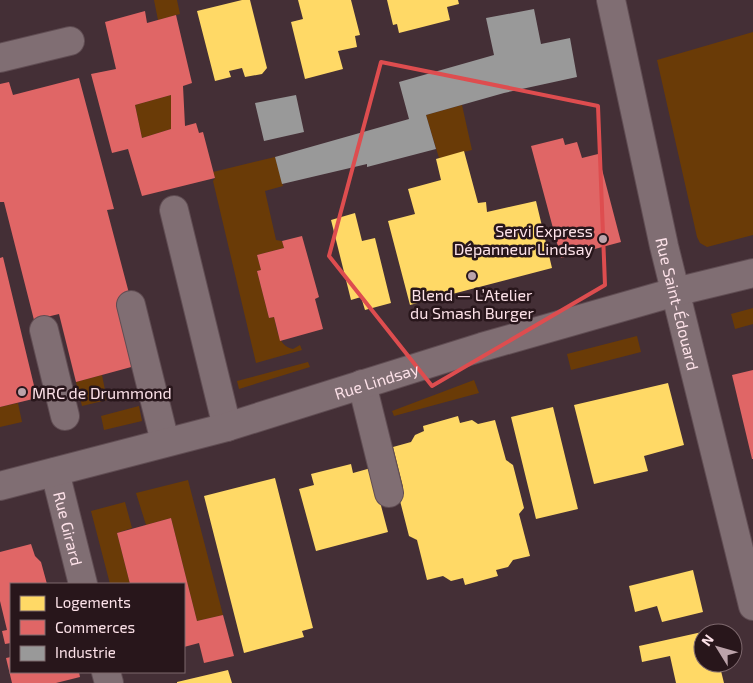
<svg xmlns="http://www.w3.org/2000/svg" width="753" height="683" viewBox="0 0 753 683" font-family="'Exo 2',sans-serif">
<style>
.green{fill:#6a3b07}
.homes{fill:#ffd966}
.shops{fill:#e06666;fill-rule:evenodd}
.industry{fill:#999}
.lines{fill:none;stroke-linecap:round;stroke-linejoin:round}
.minor-casing{stroke:#604d53;stroke-width:30}
.minor{stroke:#806e73;stroke-width:28}
.marked{fill:none;stroke:#de4d4f;stroke-width:4;stroke-linejoin:round}
.poi-dot{fill:#bca3aa;stroke:#28161b;stroke-width:2}
.labels{text-anchor:middle;dominant-baseline:central;stroke-width:5;stroke-linejoin:round;paint-order:stroke}
.poi-label{font-size:16px;fill:#fde2e9;stroke:#28161b;text-anchor:end}
.street-label{font-size:16px;fill:#fde2e9;stroke:#28161b}
</style>
<rect width="100%" height="100%" fill="#442f36"/>
<path class="green" d="M154,0H177L180,14L158,20Z
M753,32V235L707,247L700,243L697,237L657,60Z
M171,95V129L142,138L135,105Z
M462,105L472,150L439,158L426,115Z
M275,157L283,186L265,191L276,240L282,241L284,248L257,255L261,270L257,271L269,318L274,317C277,329 278,346 293,349L300,345L302,350L256,363L213,181L215,178L213,172Z
M753,308V324L735,329L731,314Z
M637,336L641,352L571,370L567,354Z
M308,362L310,367L239,389L237,381Z
M102,375L107,400L82,406L76,382Z
M474,380L479,393L394,416L392,411Z
M18,403L22,422L0,427V407Z
M139,406L142,421L104,430L101,416Z
M188,480L223,615L197,621L171,518L146,525L136,493Z
M125,502L132,528L117,533L130,584H110L91,511Z"/>
<path class="homes" d="M242,0H250L267,68L262,74L245,77L242,68L229,71L231,77L215,81L197,11Z
M298,0H351L360,35L355,36L357,47L338,51L343,69L305,79L291,22L303,19Z
M387,0H458L459,4L447,7L450,20L399,33L397,24L393,25Z
M464,151L478,203L486,202L487,212L536,201L552,268L410,305L388,221L415,214L408,189L441,180L436,159Z
M355,213L362,241L375,238L391,303L365,310L361,297L351,300L331,220Z
M668,383L684,445L644,456L648,471L594,484L574,405Z
M553,407L578,509L536,519L511,417Z
M458,416L460,423L472,420L478,424L495,420L506,460L513,465L524,508L519,514L530,556L513,560L508,567L496,570L498,576L465,585L463,578L451,581L443,576L427,580L417,540L409,536L398,493L403,487L393,447L411,442L415,435L424,431L423,426Z
M351,464L353,473L371,468L388,532L316,551L299,489L314,485L311,474Z
M275,478L313,628L302,631L304,637L244,653L204,496Z
M693,570L703,612L662,622L657,606L635,612L629,586Z
M702,632L703,663H719L724,683H676L670,656L642,662L639,646Z
M228,670L232,683H177V682Z"/>
<path class="shops" d="M145,11L147,23L176,15L192,83L183,86L185,126L196,123L199,133L203,132L215,178L142,196L128,149L112,153L91,74L116,69L105,22ZM171,95V129L142,138L135,105Z
M79,78L114,209L107,210L130,297L118,300L135,366L76,382L59,314L34,320L4,202H0V84L9,82L13,95Z
M563,138L565,145L577,142L582,158L598,154L621,242L561,258L531,146Z
M302,236L319,297L315,299L323,329L280,341L274,317L269,318L257,271L261,270L257,255L284,248L282,241Z
M3,257L37,398L0,407V258Z
M753,370V459H752L732,375Z
M171,518L197,621L223,615L234,656L204,663L199,643L184,647V584H130L117,533Z
M31,544L35,556L41,562L47,584H11V643L5,644L2,631L7,630L0,601V552Z
M11,657V672H79L80,677L56,683H12L6,658Z"/>
<path class="industry" d="M534,9L541,44L570,38L577,77L504,93L426,115L436,149L367,167V164L282,184L275,157L409,119L399,82L494,55L486,18Z
M296,95L304,132L264,141L255,103Z"/>
<g class="lines">
<defs>
<g id="minor">
<path id="s1" d="M611,0L664,246L753,606"/>
<path d="M0,58L70,41"/>
<path d="M174,210L227,427"/>
<path d="M131,305L165,442"/>
<path d="M44,330L65,416"/>
<path d="M362,384L389,493"/>
<path id="s2" d="M55,472L83,584"/>
<path id="s3" d="M0,486L227,427L482,347L675,292L753,273"/>
<path d="M106,672L109,683"/>
</g>
</defs>
<use href="#minor" class="minor-casing"/>
<use href="#minor" class="minor"/>
</g>
<path class="marked" d="M381,62L598,106L605,285L432,386L329,256Z"/>
<g class="poi-dot">
<circle cx="603" cy="239" r="5"/>
<circle cx="472" cy="276" r="5"/>
<circle cx="22" cy="392" r="5"/>
</g>
<g class="labels">
<g class="poi-label">
<text x="593" y="230">Servi Express<tspan x="593" dy="18">Dépanneur Lindsay</tspan></text>
<text x="472" y="294" text-anchor="middle">Blend — L’Atelier<tspan x="472" dy="18">du Smash Burger</tspan></text>
<text x="32" y="392" text-anchor="start">MRC de Drummond</text>
</g>
<g class="street-label">
<text stroke="none"><textPath href="#s1" startOffset="311">Rue Saint-Édouard</textPath></text>
<text stroke="none"><textPath href="#s3" startOffset="391">Rue Lindsay</textPath></text>
<text stroke="none"><textPath href="#s2" startOffset="58">Rue Girard</textPath></text>
</g>
</g>
<rect x="10" y="583" width="175" height="90" fill="#28161b" stroke="#7d686d"/>
<rect x="20" y="596" width="25" height="15" fill="#ffd966" stroke="#7d686d"/>
<text x="55" y="608" font-size="15" fill="#fde2e9">Logements</text>
<rect x="20" y="620" width="25" height="15" fill="#e06666" stroke="#7d686d"/>
<text x="55" y="633" font-size="15" fill="#fde2e9">Commerces</text>
<rect x="20" y="646" width="25" height="15" fill="#999999" stroke="#7d686d"/>
<text x="55" y="658" font-size="15" fill="#fde2e9">Industrie</text>
<g transform="translate(718 648) rotate(307)"><circle r="24" fill="#28161b" stroke="#7d686d"/>
<path d="M0-4L9 19L0 12L-9 19Z" fill="#bca3aa"/>
<text y="-8" font-size="14" font-weight="bold" text-anchor="middle" fill="#fde2e9">N</text>
</g>
</svg>
